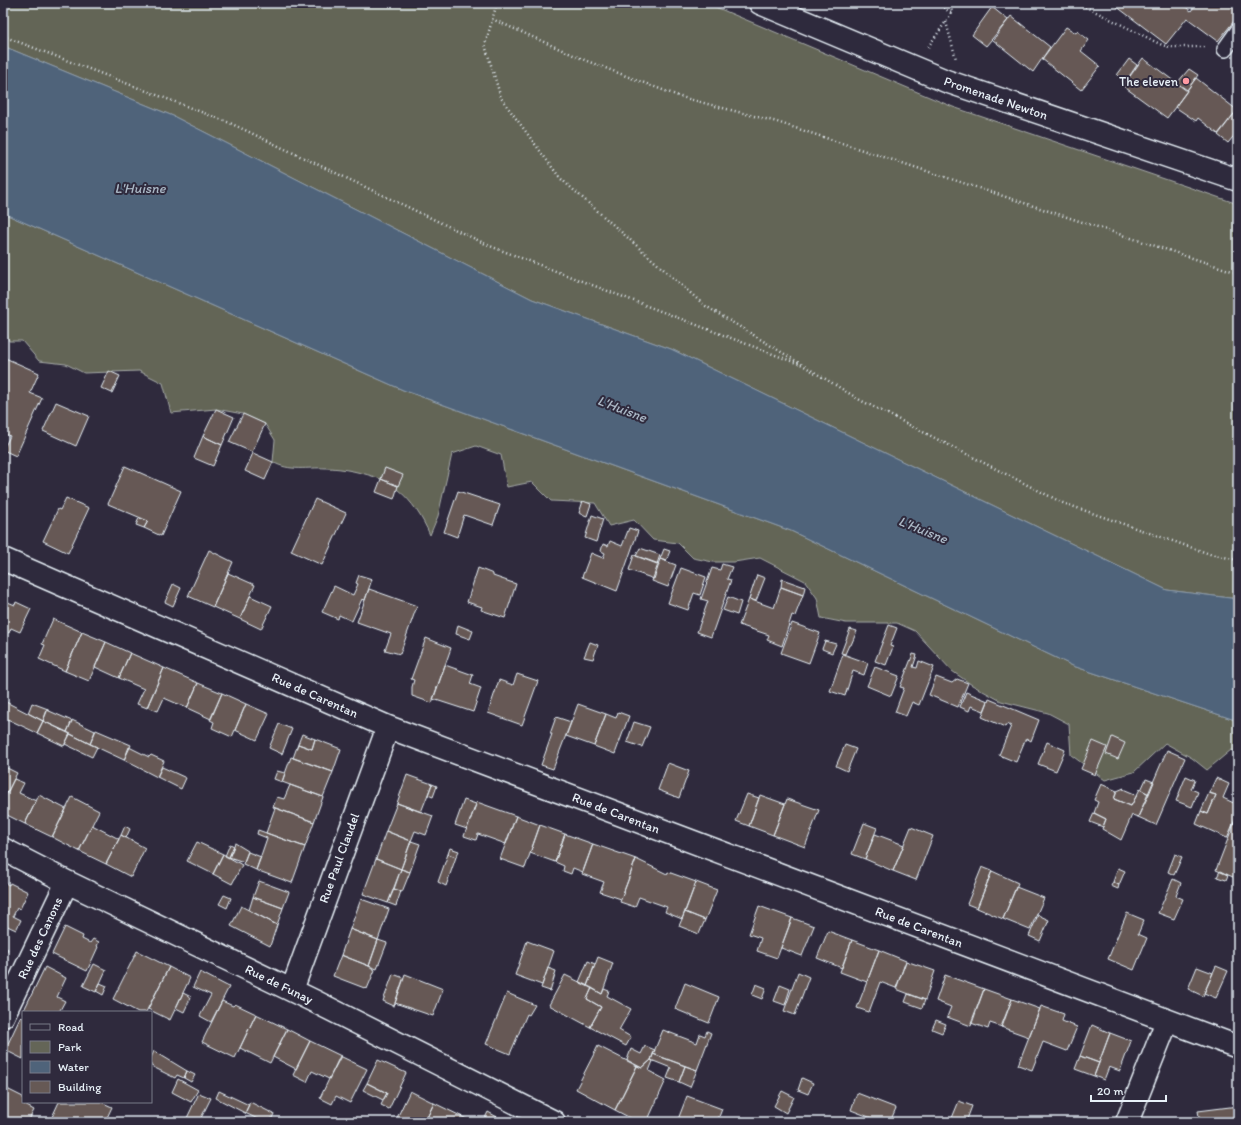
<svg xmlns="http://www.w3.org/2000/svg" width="1241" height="1125" viewBox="0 0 1241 1125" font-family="Itim,sans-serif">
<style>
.green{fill:#646557;stroke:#a6aba8}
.water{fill:#4f637a;stroke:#8c9cac}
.building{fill:#665955;stroke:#e8f1f8}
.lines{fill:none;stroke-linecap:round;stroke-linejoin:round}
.lane-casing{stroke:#e8f1f8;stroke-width:18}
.street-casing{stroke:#e8f1f8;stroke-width:25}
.path{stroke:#e8f1f8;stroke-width:2.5;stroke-dasharray:1 3;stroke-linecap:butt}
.lane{stroke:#2f2a3d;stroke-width:15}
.street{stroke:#2f2a3d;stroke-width:22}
.poi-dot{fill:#ff9aa2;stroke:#2f2a3d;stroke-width:1.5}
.labels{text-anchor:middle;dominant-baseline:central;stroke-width:4;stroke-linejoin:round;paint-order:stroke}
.poi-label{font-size:13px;fill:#e8f1f8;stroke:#2f2a3d;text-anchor:end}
.street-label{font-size:13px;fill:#e8f1f8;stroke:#2f2a3d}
.water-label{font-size:14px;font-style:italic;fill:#abb8c6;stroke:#2f2a3d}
</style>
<rect width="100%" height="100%" fill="#2f2a3d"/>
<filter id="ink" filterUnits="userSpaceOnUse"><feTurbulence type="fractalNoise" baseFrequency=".025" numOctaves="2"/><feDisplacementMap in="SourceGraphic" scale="8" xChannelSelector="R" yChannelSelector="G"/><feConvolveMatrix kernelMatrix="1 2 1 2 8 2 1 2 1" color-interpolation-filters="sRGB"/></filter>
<g filter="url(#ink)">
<path class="green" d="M3,3H706L953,107L1238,204V599L1167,590L671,349L532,299L173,116L3,46Z
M3,213L403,390L791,531L1073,666L1238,721V752L1231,750L1207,770L1192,758L1165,743L1134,772L1105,780L1071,755L1069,724L1048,713L1001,701L972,685L952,671L915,631L897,623H846L821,618L817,598L805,581L760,558L734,562H713L693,558L678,543L653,540L634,520L609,526L595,503L551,501L532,482L507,487L501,455L476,446L452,454L438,516L430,535C422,517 413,502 397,489L402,475L385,468L381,479C364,473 344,468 326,468C308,467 289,472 273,462L275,440L265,424L243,414L216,409L171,413L163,383L139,371L84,373L66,364L39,361L22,341H9L3,325Z"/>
<path class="water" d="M3,46L173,116L532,299L671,349L1167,590L1238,599V721L1073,666L791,531L403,390L3,213Z"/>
<path class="building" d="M1112,3H1180L1191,11L1197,3H1238V16L1218,41L1187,18L1166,44Z
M992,7L1008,20L986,46L972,35Z
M1011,16L1050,47L1033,72L993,40Z
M1066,27L1076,33L1077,31L1089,40L1081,51L1100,66L1081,90L1042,59Z
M1143,58L1187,91L1167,118L1123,86Z
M1129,59L1137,65L1126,81L1117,75Z
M1189,69L1198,75L1187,90L1177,83Z
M1196,78L1237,110L1218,134L1198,118L1196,121L1175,107Z
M1234,114L1238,117V131L1228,143L1218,135Z
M3,357L39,373L30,393L42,398L16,456L3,450L10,436L3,433Z
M109,371L120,376L112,393L101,388Z
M56,402L89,416L76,446L43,431Z
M216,409L234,417L222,445L203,436Z
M243,414L265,424L252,452L229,442Z
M203,436L222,445L213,466L194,458Z
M253,453L273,462L265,480L245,471Z
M125,466L181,491L161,536L144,528L148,521L108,504Z
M385,468L403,475L398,486L381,479Z
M381,479L398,486L394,499L376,492Z
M458,491L500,505L493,525L464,515L457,537L444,532Z
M66,498L89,508L68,553L43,541L58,509L60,510Z
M315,499L346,513L322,565L291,551Z
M583,501L591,504L587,516L579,513Z
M592,515L603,519L596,542L585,538Z
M139,518L148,521L144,528L136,525Z
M629,528L638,531L617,591L582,577L591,553L603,558L605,553L601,551L603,544L608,546L610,541L622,546Z
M640,548L660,555L657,564L636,556Z
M664,549L670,551L666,561L660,559Z
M209,550L233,562L213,607L188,596Z
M634,555L659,564L654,579L629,570Z
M660,559L676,565L668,587L652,581Z
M722,564L732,567L727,579L731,580L711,637L697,632L708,601L701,599L712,568L720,570Z
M478,568L493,574V576L516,584L505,618L481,610L482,607L467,602Z
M681,568L706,577L700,595L694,593L688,610L668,603Z
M228,573L255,585L240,619L213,607Z
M359,575L372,579L365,600L362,599L352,621L339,615L338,619L322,612L334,586L353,595L358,584L356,583Z
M757,575L765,578L756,601L749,599Z
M782,579L805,587L803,595L781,587Z
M173,584L181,588L173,606L165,602Z
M781,587L803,595L795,616L792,615L782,646L767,640L769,635L739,625L749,599L774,608Z
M369,589L417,606L400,654L385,650L391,634L357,622Z
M250,596L272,606L261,629L240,619Z
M728,597L741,602L737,615L723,610Z
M3,600L15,605L16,602L31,609L20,632L11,628L9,633L3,630Z
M53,619L82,632L65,671L39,659L45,645L42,644Z
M792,623L820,633L809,663L781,653Z
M458,625L473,631L470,639L456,634Z
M889,625L897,628L890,646L893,647L886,665L875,661Z
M850,629L857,631L851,645H849L845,654L841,653Z
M82,632L106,642L89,681L65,671Z
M426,638L451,648L432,703L412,696V687L414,680L411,679Z
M825,641L836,644L832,653L822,649Z
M106,642L130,653L119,678L95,667Z
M590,642L598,645L593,659L584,657Z
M130,653L164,668L147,708L137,704L144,689L119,678Z
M843,654L868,663L864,675L853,671L845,696L830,691Z
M913,654L917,655L913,667L917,668L919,661L934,667L919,705L912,702L906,716L895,712L904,688L900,687Z
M445,665L473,675L470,684L481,688L473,712L433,699Z
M875,667L899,676L891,696L867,686Z
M164,668L198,683L187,708L164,698L158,711L147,707Z
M517,674L538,681L522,725L488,713L499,680L513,685Z
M936,677L952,683L957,679L968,683L958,707L929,695Z
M198,683L222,693L211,719L187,708Z
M966,692L988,701L984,711L971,706L969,711L960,707Z
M222,693L246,704L232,737L212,728L214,722L210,720Z
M989,699L1039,720L1031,741L1026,738L1016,762L999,755L1011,726L1007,724L1005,727L982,717Z
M6,702L43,721L37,733L3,717V709Z
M32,703L48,709L43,721L28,713Z
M246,704L269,714L257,740L235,730Z
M578,704L606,714L594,746L566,736Z
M47,710L72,721L67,732L43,721Z
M618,712L629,716L615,754L594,746L606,714L616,718Z
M556,717L571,722L553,769L541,765L552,734H550Z
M72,720L95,731L90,744L67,732Z
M43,721L70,734L64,746L37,733Z
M634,722L650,727L642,747L627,742Z
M279,724L292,729L282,754L269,748Z
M96,730L131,745L124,760L90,744Z
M70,734L97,747L92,757L65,744Z
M302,734L315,739L312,749L298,744Z
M1112,737L1125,743L1118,759L1106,754Z
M315,739L341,749L333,772L293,758L298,744L312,749Z
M1093,741L1107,747L1095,775L1081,769Z
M1047,742L1065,750L1056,771L1038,764Z
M845,745L856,749L847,771L836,766Z
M129,747L149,757L151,755L164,761L157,777L124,760Z
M1167,750L1185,758L1156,825L1138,817Z
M291,757L333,772L323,797L282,782Z
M668,763L689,771L679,798L658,790Z
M3,766L17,773L3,801Z
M162,767L186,778L181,789L157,777Z
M277,771L285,773L282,782L274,779Z
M407,775L432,784L421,812L397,803Z
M1186,776L1195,780L1191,789L1198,792L1192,807L1176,801Z
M1216,778L1229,784L1223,798L1238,805V813L1227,838L1196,824L1201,811L1208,814L1216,795L1209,793Z
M14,779L24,783L19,793L36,801L25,824L3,813V801Z
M1146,779L1154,782L1149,794L1141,790Z
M432,784L437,786L433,797L428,795Z
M1101,784L1117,791L1114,799L1131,806L1140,789L1149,794L1138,817L1132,815L1121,840L1102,829L1106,819L1094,813L1098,802L1094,800Z
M290,785L323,797L314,822L273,807L277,797L284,799Z
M1124,788L1123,789L1137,795L1131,806L1114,799L1117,791Z
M1209,793L1216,795L1208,814L1201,811Z
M747,794L759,798L749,826L736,821Z
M39,795L66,809L52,837L25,824Z
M760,795L785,804L773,835L749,826Z
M72,797L99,811L79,851L52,837Z
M787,799L819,810L805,847L773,835Z
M464,800L476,804L467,829L455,825Z
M477,802L516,816L506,844L478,834L476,840L464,836Z
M397,803L433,816L426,835L415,831L411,841L386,831Z
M275,808L314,822L305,847L266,833Z
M1094,813L1106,819L1103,827L1090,822Z
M1238,813V879L1216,870Z
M516,816L540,825L525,868L500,859Z
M864,823L877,828L865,859L852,854Z
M92,825L119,839L106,864L79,851Z
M540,825L565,834L555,862L530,853Z
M125,826L130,829L126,838L121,835Z
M911,827L933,836L916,880L893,871Z
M258,830L305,847L292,883L256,870L267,838L257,834Z
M386,831L411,841L401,869L376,859Z
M565,834L593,844L583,872L573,868L571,874L563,871L564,866L555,862Z
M875,834L904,845L893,871L865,859Z
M121,835L145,848L131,877L106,864Z
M411,841L420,844L410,872L401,869Z
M197,842L223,854L213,874L187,861Z
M235,843L248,851L244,862L229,857Z
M230,844L234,846L229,858L225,856Z
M593,844L636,859L621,899L600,892L604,882L582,874Z
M450,848L459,851L456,857L448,854Z
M248,852L261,857L256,870L243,864Z
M223,854L242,865L232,884L213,874Z
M448,854L456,857L446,886L438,882Z
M1175,854L1182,857L1174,875L1168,872Z
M376,859L401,869L388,903L363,894Z
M636,859L667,874L668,872L696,882L682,919L665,912L667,907L639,897L635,907L620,902Z
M982,867L992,871L977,908L967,904Z
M1118,868L1125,871L1119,885L1113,882Z
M401,869L410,872L402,892L394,889Z
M992,871L1018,883L1003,919L977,908Z
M1220,871L1228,875L1226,880L1217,877Z
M1173,879L1181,883L1176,896L1183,899L1174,919L1158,913Z
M259,881L289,892L283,908L253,897Z
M3,882L9,885L10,883L28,892L20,909L17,908L13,916L21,920L16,930L3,924Z
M696,882L717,890L705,920L685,912Z
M1113,882L1119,885L1118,889L1111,886Z
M1016,887L1044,898L1030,930L1003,919Z
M394,889L401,891L396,906L388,903Z
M224,895L231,898L227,908L219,904Z
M253,897L283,908L277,925L249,910Z
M361,899L389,909L378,940L350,929Z
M241,906L277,925L270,946L231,926Z
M759,906L792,918L777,958L757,951L761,938L749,934Z
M685,912L705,920L699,934L679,926Z
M1127,913L1144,920L1138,934L1147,938L1134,970L1108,959Z
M1038,915L1049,920L1040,941L1029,936Z
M792,918L814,926L802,956L781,948Z
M65,927L83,936L82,939L90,943L93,939L99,942L97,946L98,947L87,971L52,954Z
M350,929L378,940L369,966L341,955Z
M828,931L852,940L842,968L817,958Z
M378,940L387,943L377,969L369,966Z
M852,940L879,950L867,982L840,972Z
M527,941L554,951L542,985L515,975Z
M3,946L8,949L3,959Z
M879,950L906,961L896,988L880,982L869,1012L857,1008Z
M137,951L169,967L146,1012H138L113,999Z
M341,955L369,966L375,970L367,989L333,976Z
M598,957L613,963L602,994L587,986Z
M588,961L595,964L587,986L579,982Z
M906,961L935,971L925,1000L896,989Z
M94,964L106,970L96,992L83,986Z
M1216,966L1228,971L1216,998L1204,993Z
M45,967L66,978L57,997L65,1001L59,1012H23Z
M169,967L190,978L170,1020L148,1009Z
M1197,967L1213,973L1203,996L1188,989Z
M548,968L556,971L550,991L541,988Z
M200,972L229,987L211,1022L200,1016L211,995L193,987Z
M798,972L809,977L795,1015L784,1011Z
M393,974L404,978L394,1006L383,1001Z
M405,974L443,989L433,1016L395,1003Z
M565,975L592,988L587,999L601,1007L590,1027L549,1005Z
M945,975L984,989L971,1026L947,1017L951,1007L936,1001Z
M100,983L107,986L103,995L96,991Z
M685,983L719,997L709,1023L675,1009Z
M756,984L766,988L762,999L752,995Z
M780,985L790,989L785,1005L774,1001Z
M592,988L602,994L604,989L609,991L607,996L631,1009L619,1030L631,1037L626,1046L590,1027L601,1007L587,999Z
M984,989L1012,999L1002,1027L990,1023L988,1029L971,1023Z
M183,993L191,997L184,1012L176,1008Z
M507,993L535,1005L529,1015L527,1014L510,1054L486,1044Z
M908,994L925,1000L922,1008L905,1002Z
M1012,999L1040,1009L1029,1037L1001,1027Z
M222,1001L233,1006L235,1004L256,1014L235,1058L202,1042Z
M1041,1006L1064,1014L1062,1021L1077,1027L1067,1051L1043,1042L1032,1070L1018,1065Z
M256,1014L287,1029L270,1063L240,1048Z
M21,1016L23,1018V1059L5,1050Z
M936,1020L946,1024L942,1033L932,1029Z
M1092,1025L1110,1033L1099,1063L1080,1056Z
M287,1029L310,1041L296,1069L273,1057Z
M663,1030L697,1043L700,1034L705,1036L707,1031L711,1033L697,1070L653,1054Z
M1110,1033L1131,1041L1120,1071L1109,1067L1104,1080L1094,1076Z
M310,1041L341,1056L329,1079L312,1071L307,1082L293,1075Z
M598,1046L637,1066L615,1110L576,1089Z
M645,1046L655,1050L651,1060L642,1068L627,1060L631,1049L641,1054Z
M154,1051L187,1071L184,1078L177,1075L175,1078L151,1066V1058Z
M653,1054L685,1066L679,1082L667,1078L671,1068L651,1060Z
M340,1056L367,1069L350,1103L336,1096L332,1104L320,1098Z
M1080,1056L1099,1063L1094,1076L1075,1069Z
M378,1060L406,1073L389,1109L381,1105L387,1093L367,1083Z
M651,1060L653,1061L649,1071L666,1080L647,1122H638L615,1110L637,1066L642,1068Z
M685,1066L697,1070L690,1087L679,1082Z
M187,1071L195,1075L191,1082L184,1078Z
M802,1078L813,1083L808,1094L798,1090Z
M178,1079L198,1090L191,1102L172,1092Z
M367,1083L387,1093L383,1100L363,1090Z
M3,1087L23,1097V1104L34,1110L28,1122H7L3,1120Z
M219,1091L249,1105L245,1113L216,1098Z
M410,1091L434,1103L425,1122H395Z
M782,1091L794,1097L786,1113L774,1106Z
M199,1093L211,1098L199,1122H196L187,1118Z
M857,1093L896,1108L890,1122H882L851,1110Z
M687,1096L722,1109L717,1122H677Z
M959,1101L972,1106L966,1122L952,1118Z
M59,1102H101L112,1107L105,1122H62L52,1117Z
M250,1102L274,1114L270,1122H264L245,1113Z
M434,1103L473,1122H425Z
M1238,1106V1122H1200L1198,1111Z
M488,1112L499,1118L508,1122H483Z"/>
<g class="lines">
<defs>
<path id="lane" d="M1225,49L1238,31"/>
<path id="street" d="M760,3L946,81L1238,180
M3,559L388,727L1238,1047
M3,849L67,882L314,1001L554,1122
M292,990L388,727
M3,1016L67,882
M1127,1122L1167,1021"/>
</defs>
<use href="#lane" class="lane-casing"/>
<use href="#street" class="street-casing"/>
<path class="path" d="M497,3L485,45L501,98L560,178L704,305L860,400L1063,503L1210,554L1238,560
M937,3L951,13
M1078,3L1162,45L1169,47H1205
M492,19L587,61L681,97L777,122L1238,273
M946,22L956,59
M3,36L230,123L490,246L799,364
M928,47L952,13L951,3"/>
<use href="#lane" class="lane"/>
<use href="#street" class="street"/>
</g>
</g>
<circle class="poi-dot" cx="1186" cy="81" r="4"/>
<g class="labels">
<g class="poi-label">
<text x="1178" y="81">The eleven</text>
</g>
<g class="street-label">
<text transform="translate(996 98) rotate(19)">Promenade Newton</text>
<text transform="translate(315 695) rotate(24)">Rue de Carentan</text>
<text transform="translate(616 813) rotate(21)">Rue de Carentan</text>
<text transform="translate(339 858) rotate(-70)">Rue Paul Claudel</text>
<text transform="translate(919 927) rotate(21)">Rue de Carentan</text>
<text transform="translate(40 938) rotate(-65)">Rue des Canons</text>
<text transform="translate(279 984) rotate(26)">Rue de Funay</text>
</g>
<g class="water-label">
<text x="140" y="188">L'Huisne</text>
<text transform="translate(622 409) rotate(21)">L'Huisne</text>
<text transform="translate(923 530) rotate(22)">L'Huisne</text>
</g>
</g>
<rect width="1241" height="1125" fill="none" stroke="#2f2a3d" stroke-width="16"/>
<rect x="8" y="8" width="1225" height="1109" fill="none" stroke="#e8f1f8" stroke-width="1.5" filter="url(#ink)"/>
<rect x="22" y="1011" width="130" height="92" fill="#2f2a3d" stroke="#797a88"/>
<rect x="30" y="1024" width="20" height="6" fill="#2f2a3d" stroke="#797a88"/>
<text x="58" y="1031" font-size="12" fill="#e8f1f8">Road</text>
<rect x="30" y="1041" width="20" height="12" fill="#646557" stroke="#797a88"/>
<text x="58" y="1051" font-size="12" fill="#e8f1f8">Park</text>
<rect x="30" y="1061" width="20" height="12" fill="#4f637a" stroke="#797a88"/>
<text x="58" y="1071" font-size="12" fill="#e8f1f8">Water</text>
<rect x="30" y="1081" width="20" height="12" fill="#665955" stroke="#797a88"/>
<text x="58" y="1091" font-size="12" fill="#e8f1f8">Building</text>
<path d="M1091 1095v6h75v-6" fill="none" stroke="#e8f1f8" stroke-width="2"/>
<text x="1097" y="1095" font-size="12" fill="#e8f1f8" stroke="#2f2a3d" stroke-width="3" paint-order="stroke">20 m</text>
</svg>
